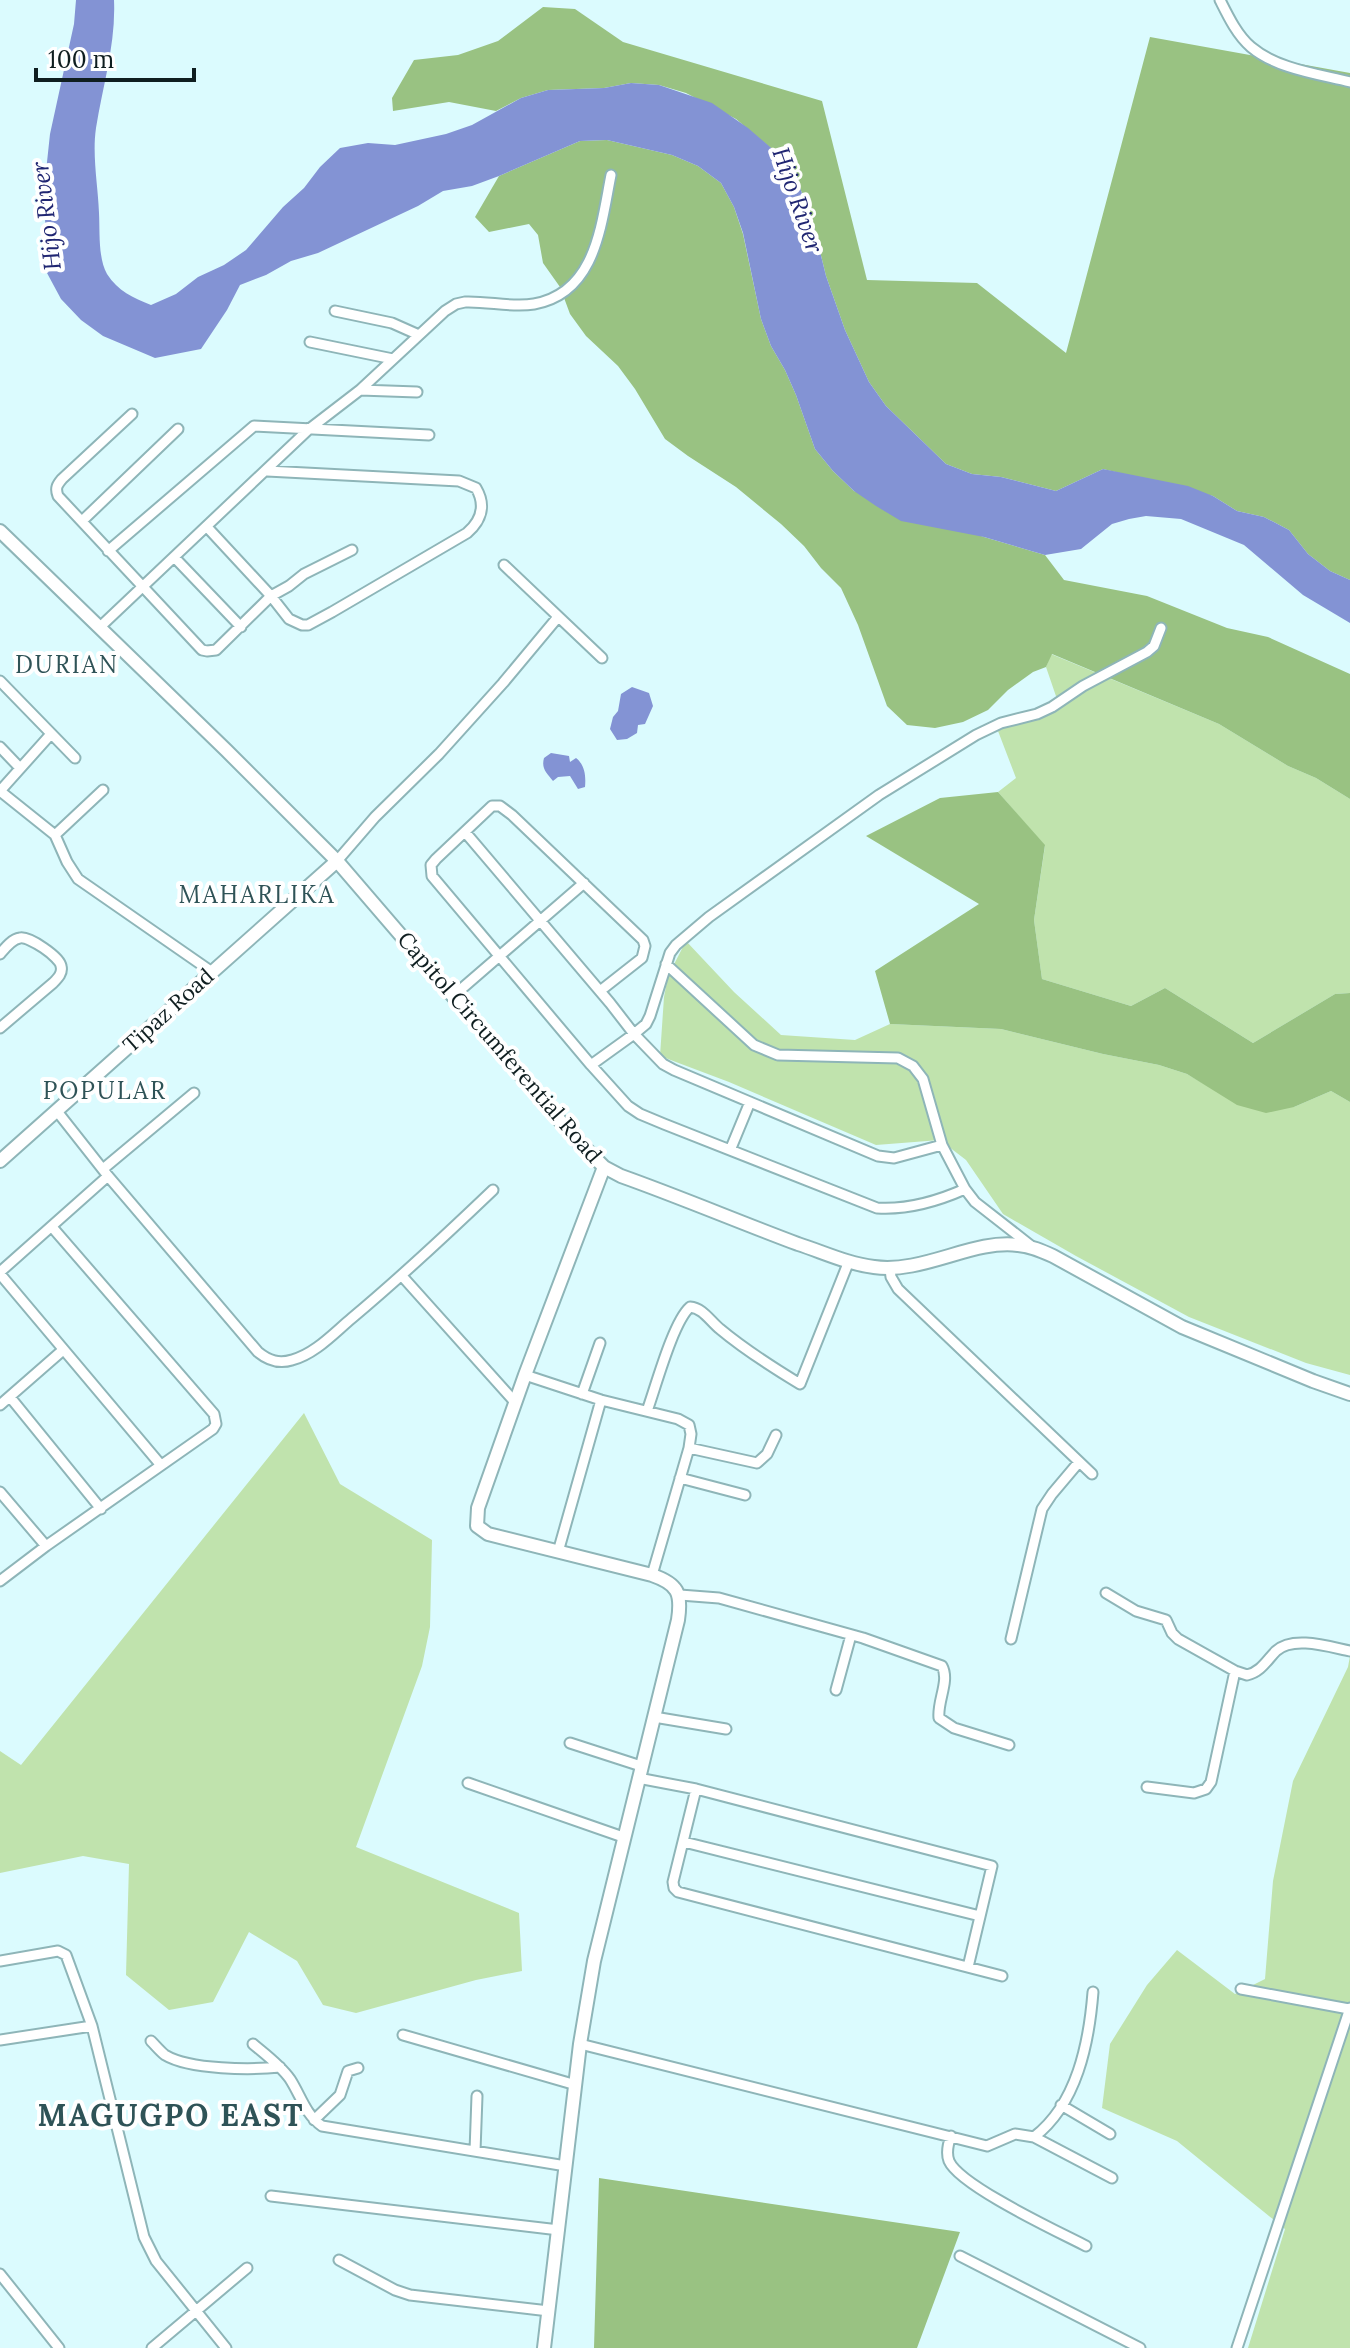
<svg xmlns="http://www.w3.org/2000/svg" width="1350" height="2348" viewBox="0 0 1350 2348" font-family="Lora,serif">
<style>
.green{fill:#c0e3ad}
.forest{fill:#99c282}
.water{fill:#8393d4}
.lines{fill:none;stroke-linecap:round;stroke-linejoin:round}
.street-casing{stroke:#8eb5b8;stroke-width:13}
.secondary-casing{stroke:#8eb5b8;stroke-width:16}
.street{stroke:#fff;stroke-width:9}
.secondary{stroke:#fff;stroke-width:12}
.labels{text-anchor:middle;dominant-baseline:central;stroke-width:8;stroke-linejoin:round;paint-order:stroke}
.street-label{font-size:22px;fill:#0f1e20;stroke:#fff}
.water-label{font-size:24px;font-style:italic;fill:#202672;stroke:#fff}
.neighbourhood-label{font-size:24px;letter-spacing:2px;fill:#2f5357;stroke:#fff}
.district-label{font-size:30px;font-weight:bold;letter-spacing:2px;fill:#2f5357;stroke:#fff}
</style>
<rect width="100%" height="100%" fill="#dbfbfe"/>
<path class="green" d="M1051,654L1219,724L1288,766L1316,778L1350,799V993L1335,994L1253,1043L1165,988L1131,1006L1042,979L1034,920L1045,846L998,792L1016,778L998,731L1058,702L1046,667Z
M686,941L734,992L781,1035L855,1040L890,1024L1001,1029L1103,1054L1159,1065L1187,1074L1211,1088L1294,1107L1331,1091L1350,1102V1375L1306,1363L1189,1317L1076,1256L1003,1214L966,1160L940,1140L876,1145L729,1082L660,1056L664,997L668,976Z
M304,1413L340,1484L432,1540L430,1627L422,1666L356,1847L519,1913L522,1971L476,1980L356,2013L323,2005L297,1961L249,1932L213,2002L169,2010L126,1975L129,1864L83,1856L0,1873V1751L21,1765Z
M1350,1656V2348H1248L1285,2229L1177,2141L1102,2108L1110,2044L1147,1985L1177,1950L1235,1994L1265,1979L1273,1881L1293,1781L1348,1667Z"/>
<path class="forest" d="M543,7L575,9L623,42L822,101L867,280L977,283L1066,353L1150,37L1350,73V580L1330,571L1308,554L1289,530L1264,517L1237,511L1213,496L1103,469L1056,491L1001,477L972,474L946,464L886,406L869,382L845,330L826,276L812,219L791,165L736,119L686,93L659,85L631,83L604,88L548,90L521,98L496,111L449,102L393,111L392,98L414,60L458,55L498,41Z
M607,140L672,155L698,166L721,183L734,207L743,234L761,319L771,346L785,370L796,395L815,449L833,471L854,491L984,537L1045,555L1064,580L1147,596L1227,628L1268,637L1350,674V799L1316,778L1288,766L1219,724L1052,654L1046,667L1033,672L1008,690L988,710L963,722L935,728L907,725L887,706L858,625L841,588L821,568L804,546L781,524L736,487L688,456L665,439L635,389L618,366L586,336L570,314L560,287L543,263L538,235L529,224L489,232L475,217L499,176L580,141Z
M998,792L1045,845L1034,920L1042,979L1131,1006L1165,988L1253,1043L1335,994L1350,993V1102L1331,1091L1294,1107L1266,1113L1237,1105L1187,1074L1159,1065L1103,1054L1001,1029L890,1024L875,971L979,904L866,836L940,798Z
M599,2178L960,2232L917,2348H594Z"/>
<path class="water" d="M76,0H114C116,43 103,85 96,128C92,156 98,185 99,213C100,232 98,258 107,274C118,291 133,298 151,305L176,294L198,277L224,265L246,250L283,207L304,188L320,167L340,148L368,143L395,145L446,134L472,125L521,98L548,90L604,88L631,83L659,85L712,103L748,128L791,165L812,219L826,276L845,330L869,382L886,406L946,464L972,474L1001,477L1056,491L1103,469L1188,486L1213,496L1237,511L1264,517L1289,530L1308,554L1330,571L1350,580V623L1303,595L1244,545L1181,519L1146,516L1129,519L1112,524L1081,549L1045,555L984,537L901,521L876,506L854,491L833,471L815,449L796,395L785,370L771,346L761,319L743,233L734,207L721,183L698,166L672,155L607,140L580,141L499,176L472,186L443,191L418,206L318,253L291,261L266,275L240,285L227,310L201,349L155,358L103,336L81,320L61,299L47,273L44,190L50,134L74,24Z
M632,687L649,693L653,706L645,724L638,725L637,733L627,739L617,740L610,729L613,717L618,711L621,694Z
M551,753L569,756L570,762L576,758C585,765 586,776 585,787L578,789L570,776L558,777L553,781C547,773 541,769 544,758Z"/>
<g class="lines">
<defs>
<path id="street" d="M1220,0C1228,16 1237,35 1251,47C1277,69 1318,74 1350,82
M335,311L392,323L419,335
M310,342L393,359
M360,390L417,392
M132,414L62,479C57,485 55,488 58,496L202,650L207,651L216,650L271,596L289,586L304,574L352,550
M82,521L178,429
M207,527L271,596L289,619L302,625H308L332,612L467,533C482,520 486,505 476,488L459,481L267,471
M108,551L254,426L429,435
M175,558L241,627
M504,565L602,658
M100,627L308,430L360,390L445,311L456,304L465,302C488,301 512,308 534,304C596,293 601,225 611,175
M0,681L75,758
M0,747L20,768
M0,791L55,835L67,862L78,879L212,972
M0,791L51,734
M465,832L610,1003L634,1034L591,1065
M55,835L103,790
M337,861L375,817L439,754L503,683L558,617
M0,954C5,948 12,939 20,938C29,936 60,957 61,966C63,973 58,978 53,983L0,1028
M666,964L754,1045L778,1055L898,1058L913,1066L923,1079L942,1145L965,1189L975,1202L1030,1245
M600,991L642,958L645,946L643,940L512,815L500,806H492L436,859L431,865L432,876L591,1065L628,1106L640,1114L664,1124L877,1208C907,1210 938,1201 965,1189
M452,997L584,883
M56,1110L108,1176L258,1352C269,1361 279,1364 292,1360C315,1354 334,1333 352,1318C401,1277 447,1234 493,1190
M942,1145L894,1158L878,1156L674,1070L663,1064L634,1034L646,1024L650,1016L670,953L676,945L709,917L879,795L976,735L1001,723L1037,714L1052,707L1083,686L1147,652L1154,646L1161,628
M731,1148L750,1102
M103,1169L194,1093
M890,1269L891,1277L898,1289L1092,1474
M0,1272L108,1176
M0,1274L160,1464
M402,1276L515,1402
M525,1375L601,1400L678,1419L689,1425L691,1434L689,1448L652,1575
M582,1394L600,1343
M10,1397L101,1509
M0,1405L63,1350
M647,1411C656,1386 673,1322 690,1307C703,1308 710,1321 720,1329C745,1350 772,1367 800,1384L849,1261
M689,1448L757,1463L767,1454L776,1435
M680,1478L745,1495
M0,1492L46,1546
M558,1552L601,1400
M0,1581L46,1546L213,1429L216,1424L214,1414L52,1227
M1106,1593L1136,1611L1166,1620L1172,1633L1178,1639L1235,1671L1247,1675C1261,1672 1267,1660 1276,1651C1293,1635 1330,1647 1350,1651
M680,1595L719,1598L863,1638L942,1666C950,1681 937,1701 939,1718L954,1728L1009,1745
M1011,1639L1042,1509L1052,1494L1079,1462
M836,1690L851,1635
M654,1717L726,1729
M570,1743L641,1766
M638,1778L696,1789L992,1866L968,1967
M468,1783L623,1837
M1147,1787L1194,1793L1206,1789L1211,1782L1235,1671
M696,1789L673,1882L674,1888L678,1892L1002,1976
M684,1842L980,1916
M0,1961L58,1951L66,1955L92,2026L144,2237L156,2261L226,2348
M1241,1989L1349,2009
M403,2035L576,2085
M0,2040L92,2026
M151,2041C156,2046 160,2051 165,2055C190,2070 252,2070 280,2067
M253,2044C266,2055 280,2065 290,2079C301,2096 305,2114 322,2126L566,2166
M580,2044L987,2146L1015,2134L1034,2137C1077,2104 1089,2043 1093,1992
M1061,2105L1110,2134
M314,2120L340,2095L348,2071L358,2068
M951,2136C948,2144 946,2153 949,2161C960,2186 1059,2232 1086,2246
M1034,2137L1112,2178
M475,2151L477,2096
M271,2196L559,2230
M960,2256L1140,2348
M339,2260L395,2290L410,2295L549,2311
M0,2274L59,2348
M152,2348L247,2268
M1237,2348L1350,2008"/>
<path id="secondary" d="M0,531L226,750L337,861L574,1137L604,1167L621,1176C680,1197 739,1222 798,1244C823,1252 848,1264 874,1267C923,1274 973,1239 1018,1245C1031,1246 1042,1251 1053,1256L1182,1327L1313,1381L1350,1394
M0,1161L337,861
M544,2348L580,2044L594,1961L678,1620C682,1593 678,1584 652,1575L488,1534L477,1526L478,1508L525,1375L604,1167"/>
</defs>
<use href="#street" class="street-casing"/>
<use href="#secondary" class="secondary-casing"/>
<use href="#street" class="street"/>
<use href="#secondary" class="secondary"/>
</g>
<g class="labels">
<g class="street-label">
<text transform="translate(168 1010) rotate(-42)">Tipaz Road</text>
<text transform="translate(500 1047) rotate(49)">Capitol Circumferential Road</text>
</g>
<g class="water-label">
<text transform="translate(798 200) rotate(71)">Hijo River</text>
<text transform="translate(46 216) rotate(-97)">Hijo River</text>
</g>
<g class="neighbourhood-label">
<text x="67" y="664">DURIAN</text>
<text x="257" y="894">MAHARLIKA</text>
<text x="105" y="1090">POPULAR</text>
</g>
<g class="district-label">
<text x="171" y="2115">MAGUGPO EAST</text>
</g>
</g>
<path d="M36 68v12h158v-12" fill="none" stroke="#0f1e20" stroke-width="4"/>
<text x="48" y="68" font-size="24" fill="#0f1e20" stroke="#ffffff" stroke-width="6" paint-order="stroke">100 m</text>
</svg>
